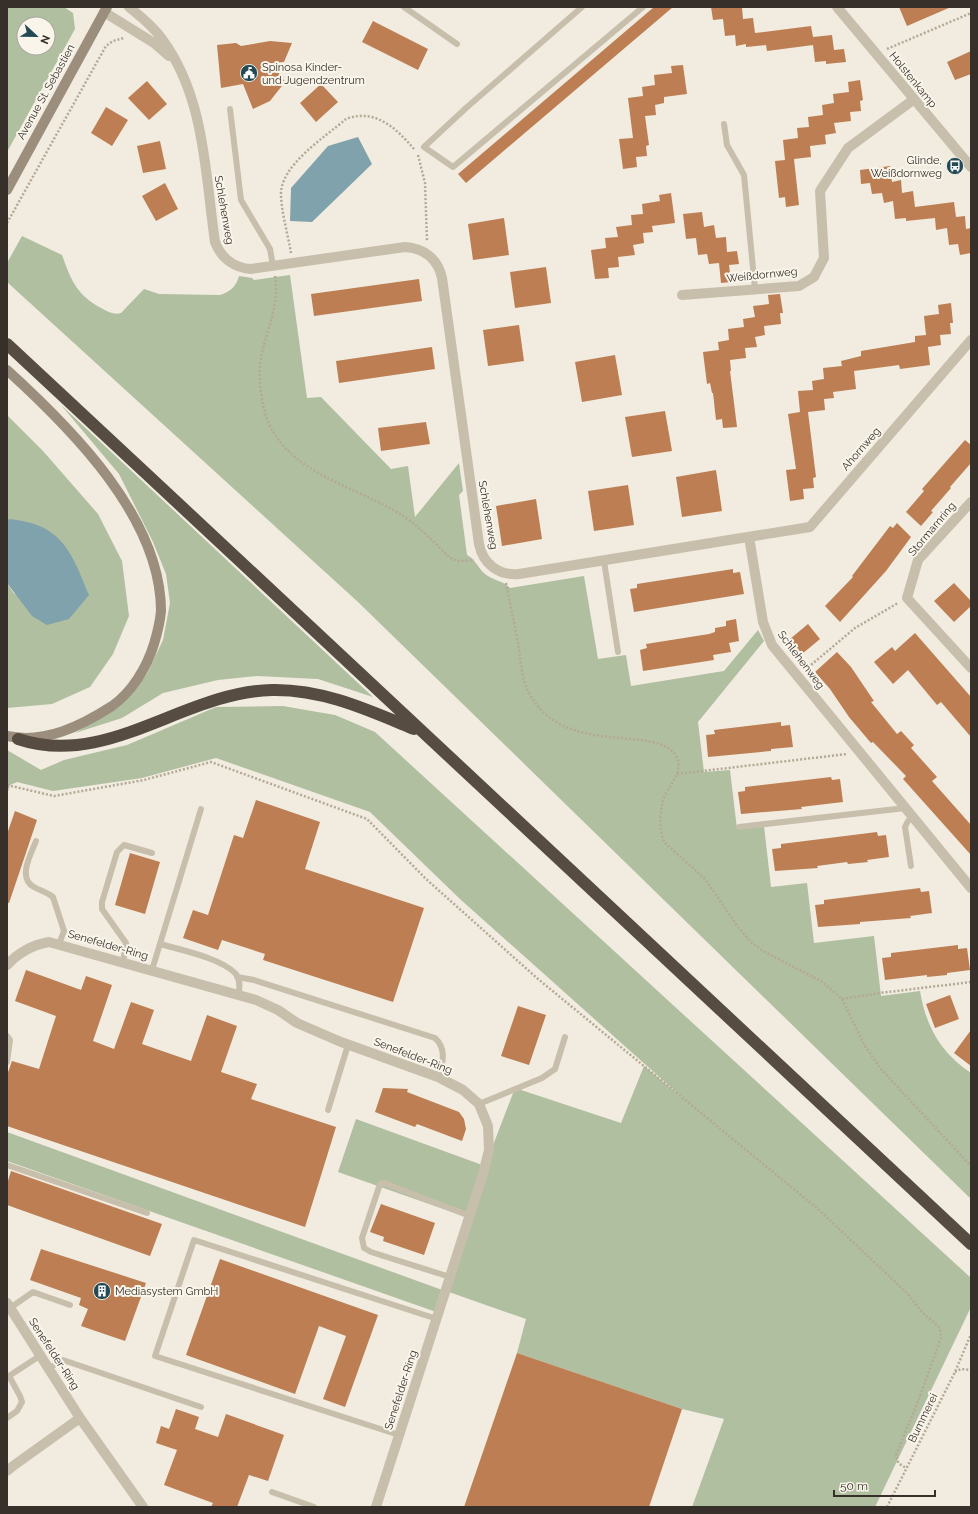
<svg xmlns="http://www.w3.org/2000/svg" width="978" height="1514" viewBox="0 0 978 1514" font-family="Raleway,sans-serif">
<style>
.green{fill:#afbfa0;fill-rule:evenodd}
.water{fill:#80a2ac}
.building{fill:#bc7e52}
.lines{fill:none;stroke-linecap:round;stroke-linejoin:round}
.path{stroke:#b4a896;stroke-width:2.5;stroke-dasharray:2 2;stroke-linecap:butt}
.lane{stroke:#c8beac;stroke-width:6}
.street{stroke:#c8beac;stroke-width:10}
.secondary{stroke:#9c8e7d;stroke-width:10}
.highway{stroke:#574c42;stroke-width:12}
.labels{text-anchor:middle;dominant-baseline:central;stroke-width:4;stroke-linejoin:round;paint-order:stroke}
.poi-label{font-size:11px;fill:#37302a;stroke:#f9f5eb;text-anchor:start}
.street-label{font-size:11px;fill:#37302a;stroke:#f9f5eb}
</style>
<rect width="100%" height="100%" fill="#f1ecdf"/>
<path class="green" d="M7,7H64L73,13L75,29L7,152ZM24,24H48V48H24Z
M22,236L62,255C71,280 77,296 103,309C108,312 115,315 121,313L144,289L159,294L220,295C230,292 236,287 239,276L252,278L254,280L290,275L307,398L321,397L391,469L408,466L415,517L459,463L463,491L459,495L467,555C475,559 478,568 485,574C492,580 504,581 510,588L584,576L598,659L626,655L631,686L724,671L758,630L764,641L698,722L704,772L730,770L737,829L764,826L771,887L807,883L814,943L874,936L881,996L920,991C926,1027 941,1053 971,1073V1199L358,602L7,282V263Z
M61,405L373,697L318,679L257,676L218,680L163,693L122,718L75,733L116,708L147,674L163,640L170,603L166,574L153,542L119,474Z
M7,415L43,451L98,514L122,561L129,616L113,654L90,687L52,704L7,708V583L15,595L9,519L7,520Z
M283,706L335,715L375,732L971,1278V1307L875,1507H692L724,1419L682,1409L517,1353L526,1319L446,1291L439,1313L7,1161V1132L445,1291L469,1218L338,1172L356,1119L485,1166L515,1088L621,1123L644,1066L684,1099L460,899L370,812L216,758L142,778L53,791L17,782L10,785L7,795V750L41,770L64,760L127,745L216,707Z"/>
<path class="water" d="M358,137L372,164L312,222L290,221L291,188L328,146Z
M9,519C62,524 71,551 89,595L69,619L47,625L32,616L7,583V520Z"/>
<path class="building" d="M654,7H673L466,183L458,174Z
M711,7H742L743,19L753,18L755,33L811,26L813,37L832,35L834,50L844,49L846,62L826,64V61L815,62L813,45L767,51L766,45L746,47V44L736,46L735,35L725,36L723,19L713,20Z
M899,7H951L907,26Z
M373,21L428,49L418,70L362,42Z
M270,41L292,43L284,62L272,63L285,82L270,101L253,109L243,84L221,88L217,45L236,43L241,46Z
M971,51V74L955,80L947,62Z
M683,65L687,94L664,97V103L655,105L656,115L645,116L649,145L646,146L647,156L636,157L637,167L623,169L619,139L633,138L628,98L643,96L642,87L655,85L654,75L672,73L671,66Z
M860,80L863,100L860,101L861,111L850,112L851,121L834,123L836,133L825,135L826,144L810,146L811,157L794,159L799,205L786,207L785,197L779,198L775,161L785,160L783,140L798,138L797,128L809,127L808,117L823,115L822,105L834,103L833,94L849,92L848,82Z
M147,81L167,104L149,120L128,98Z
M321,84L338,102L316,122L300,103Z
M106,107L128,120L112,146L91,133Z
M160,141L166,169L143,173L137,146Z
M890,166L892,182L901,180L902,193L913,191L915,207L954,202L956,217L965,216L966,229L971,228V253L960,255L958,244L949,245L947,228L936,230L935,218L906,221V218L895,219L893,201L884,203L882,193L872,194L870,183L861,184L860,170Z
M165,183L178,209L156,221L142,196Z
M671,193L675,223L652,226L653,232L643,233L644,243L633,245L635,255L618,257L619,267L608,268L609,278L595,279L591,250L606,248L605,238L618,237L616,227L632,225L631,215L643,214L642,204L660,201L659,195Z
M702,212L704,227L714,225L716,238L726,237L727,252L737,251L739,264L729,265L731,282L721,283L719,263L709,264L707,254L698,255L696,238L686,239L683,214Z
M504,218L509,255L473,260L468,224Z
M546,267L551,303L515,308L510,272Z
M419,279L422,301L314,316L311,294Z
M780,294L783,313H780L781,324L764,326L765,335L755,337L757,347L745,348L746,358L730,360L731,371H730L737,427L723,428L722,419L716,420L713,393H712L710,383L707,384L703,352L719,350L718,342L729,340L728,329L744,327L743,319L755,317L753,306L769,304L768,295Z
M951,303L953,323H950L951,334L940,335L941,345L928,347L930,365L900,369L899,365L854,371L856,389L833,392L834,398L824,399L825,410L808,412L816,477L813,478L814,488L803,489L804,499L790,501L786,470L796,469L788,414L800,412L798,391L813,390L812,381L824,379L823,368L842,366L841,361L861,356V351L915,342V336L926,335L924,316L939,314L938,305Z
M519,325L524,361L488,366L483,330Z
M432,347L435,369L339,383L336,361Z
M615,355L622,395L582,402L575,362Z
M665,411L672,451L632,457L625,417Z
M426,422L430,444L381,451L378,428Z
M965,440L971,445V463L950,487L951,488L931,511L933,512L921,526L906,512L924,491L922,489Z
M716,470L722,511L682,517L676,477Z
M628,485L634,525L594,531L588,491Z
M536,499L542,539L502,546L496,506Z
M897,523L911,537L886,571L840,622L825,606L853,577L852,576L890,526L893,528Z
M733,569V573L740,572L744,594L634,612L630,589L637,588V584Z
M954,583L971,601V606L954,622L934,601Z
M736,619L739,641L729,643L731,652L713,655L714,660L643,671L640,650L647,648L646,644L709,634L715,632V628L726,626V621Z
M808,624L820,639L802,654L790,639Z
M915,633L971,697V737L941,702L937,705L908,670L893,684L874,662L892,647L895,651Z
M837,652L851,667L874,701L871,702L897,734L901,731L914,745L911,748L937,777L932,781L971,825V855L903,779L906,776L873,742L871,743L849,717L830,689L815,672Z
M781,722V726L790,725L793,747L771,749V751L708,757L706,735L715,734L714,730Z
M831,777L832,780L840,779L843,802L801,807L802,809L741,814L738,792L745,791V787Z
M256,800L320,822L305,869L424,908L393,1002L263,960L265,954L222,940L218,950L183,938L193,910L208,915L234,835L243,838Z
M15,811L37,820L9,903H7V834Z
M877,832L878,836L886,835L889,857L867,860L868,862L848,864L847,862L817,866L818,868L775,871L772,849L781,848V844Z
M130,853L160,862L145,914L115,905Z
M920,888L921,892L929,891L932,913L910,916L911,918L860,922V924L818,927L815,905L824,904V900Z
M958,945V949L967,948L970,970L947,973V975L927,977V975L885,980L882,958L891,957V953Z
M26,970L81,990L86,976L112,985L93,1041L114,1049L131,1002L154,1010L142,1044L191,1061L207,1015L237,1026L221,1072L257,1084L251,1099L336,1127L305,1227L7,1126V1075L12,1061L39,1069L56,1016L15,1001Z
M950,995L959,1019L935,1028L926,1004Z
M518,1006L546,1015L529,1065L501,1056Z
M971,1030V1066L954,1053Z
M383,1088L408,1089L407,1092L459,1112L464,1119L466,1129L462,1141L417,1124L415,1127L375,1112Z
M11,1171L162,1224L150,1256L7,1205V1184Z
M381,1204L435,1223L424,1255L383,1241L384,1237L370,1232Z
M41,1249L146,1283L125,1341L81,1326L88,1309L79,1305L81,1298L30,1280Z
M220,1259L378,1315L345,1407L323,1399L346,1336L319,1326L295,1394L186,1355Z
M517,1353L682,1409L649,1507H464Z
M176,1409L199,1417L195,1429L218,1437L226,1414L284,1435L268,1481L249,1475L237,1507H211L213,1503L164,1485L177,1450L156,1443L161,1426L169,1429Z"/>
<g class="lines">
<path class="path" d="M887,49L971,13
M418,155L425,183L427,241
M7,223L106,46L113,41L124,38
M291,253C288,235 282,215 281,196C279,166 325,137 346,119C375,108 396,128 414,149
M275,276C280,310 264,333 260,365C259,376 260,388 262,399C272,470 348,482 400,514C417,524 436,544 450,558L458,561L474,560
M506,583C510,603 514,623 518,643C521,660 521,678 529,693C564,759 657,723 676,756C685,771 668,786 663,800C660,813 659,830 664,842L705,879L738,927L751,942L763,951L821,981L842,999L865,1046L881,1069L971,1166
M805,670L855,628L898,603
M677,774L847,754
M7,785L54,796L144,780L211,762L367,819L426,879L538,979L818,1209L908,1294L922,1312L940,1328L941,1338L917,1404L896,1455C897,1463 900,1465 907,1468
M842,999L880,993L971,982
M955,1372L961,1369L971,1370
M887,1507L955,1372L971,1334"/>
<path class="lane" d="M404,7L457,44
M582,7L466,108L424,147L453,167L643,7
M230,109L241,200L270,249L273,266
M724,124L727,145L744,175L755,289
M604,561L618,652
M739,827L905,808
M36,841C31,854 17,878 34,887C41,891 47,892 53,897L64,931L59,944
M911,866L905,827L908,821L912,817
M160,944C181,950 221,958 236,974C241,980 239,988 239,995
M123,962L126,943L102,909V902L117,852L124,845L152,853
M152,970L201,809
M237,977L254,980L435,1038C447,1049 443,1063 438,1077
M7,1036L10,1040L7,1062
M479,1104L542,1078L555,1069L565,1037
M328,1110L348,1045
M7,1165L147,1213
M450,1277L371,1252L364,1248L362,1238L380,1184L384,1183L470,1216
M10,1308L33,1292L70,1305
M49,1368L63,1360L201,1407
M7,1418L17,1411L22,1402L20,1396L9,1376L41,1355
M399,1435L155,1356L194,1240L437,1319
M272,1492L314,1507"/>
<path class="street" d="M129,7C141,17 153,26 162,39C205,97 205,173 215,242C221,258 234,268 251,269L405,247C424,248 438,259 442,278L479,544C483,564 499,576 519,574L810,527L971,340
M837,7L971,167
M104,12L154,43L169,56
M682,295L799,286L814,277L824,258L820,191L848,148L913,100
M971,502L918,560L907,598L971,668
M749,537L763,622L772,645L971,888
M7,965C19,952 32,945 49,942L256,1000L278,1010L297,1023L341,1042L438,1077L463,1090L479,1104L488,1126L489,1150L483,1174L376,1507
M7,1303L80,1418L143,1507
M7,1471L13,1466L80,1418"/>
<path class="secondary" d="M7,190L107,7
M7,370C72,429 161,518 161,611C160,622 157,634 154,644C147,667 132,692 112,706C81,726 45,744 7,736"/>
<path class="highway" d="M7,344C329,643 648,945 971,1244
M18,739C108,769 183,692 272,690C323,689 368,710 414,729"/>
</g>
<defs>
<symbol id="civic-disc" viewBox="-11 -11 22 22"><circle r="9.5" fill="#234955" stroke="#f9f5eb"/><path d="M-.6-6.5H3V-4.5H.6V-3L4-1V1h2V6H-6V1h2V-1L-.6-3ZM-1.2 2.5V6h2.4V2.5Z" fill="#fff"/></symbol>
<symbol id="bus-disc" viewBox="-11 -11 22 22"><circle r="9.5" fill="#234955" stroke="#f9f5eb"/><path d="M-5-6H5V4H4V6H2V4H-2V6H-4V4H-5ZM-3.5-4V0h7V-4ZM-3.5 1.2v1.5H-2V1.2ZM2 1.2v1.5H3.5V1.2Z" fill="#fff"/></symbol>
<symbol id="building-disc" viewBox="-11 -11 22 22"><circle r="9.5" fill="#234955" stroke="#f9f5eb"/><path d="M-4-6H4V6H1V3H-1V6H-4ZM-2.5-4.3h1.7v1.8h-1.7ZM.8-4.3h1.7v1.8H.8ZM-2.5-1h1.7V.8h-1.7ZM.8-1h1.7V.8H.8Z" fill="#fff"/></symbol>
</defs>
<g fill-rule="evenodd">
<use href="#civic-disc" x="239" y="63" width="20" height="20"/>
<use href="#bus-disc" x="945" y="156" width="20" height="20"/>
<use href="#building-disc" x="92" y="1281" width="20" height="20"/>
</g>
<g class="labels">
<g class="poi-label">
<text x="262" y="67">Spinosa Kinder-<tspan x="262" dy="13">und Jugendzentrum</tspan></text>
<text x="942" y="160" text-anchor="end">Glinde,<tspan x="942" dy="13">Weißdornweg</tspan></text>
<text x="115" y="1291">Mediasystem GmbH</text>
</g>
<g class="street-label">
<text transform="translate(913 80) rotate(51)">Holstenkamp</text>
<text transform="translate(46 92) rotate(-61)">Avenue St. Sebastien</text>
<text transform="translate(224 210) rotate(80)">Schlehenweg</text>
<text transform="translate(762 275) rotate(-6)">Weißdornweg</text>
<text transform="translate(861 449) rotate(-49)">Ahornweg</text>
<text transform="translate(488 515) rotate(80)">Schlehenweg</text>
<text transform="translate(932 529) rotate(-50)">Stormarnring</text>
<text transform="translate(801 660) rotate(53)">Schlehenweg</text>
<text transform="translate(108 945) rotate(16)">Senefelder-Ring</text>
<text transform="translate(413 1056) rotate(21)">Senefelder-Ring</text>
<text transform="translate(54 1354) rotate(57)">Senefelder-Ring</text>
<text transform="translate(401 1390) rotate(-72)">Senefelder-Ring</text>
<text transform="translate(923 1418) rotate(-64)">Bummerei</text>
</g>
</g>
<rect width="978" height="1514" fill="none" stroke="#37302a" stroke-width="16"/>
<g transform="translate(36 36) rotate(112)"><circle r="19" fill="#f9f5eb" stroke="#aba69e"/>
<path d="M0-3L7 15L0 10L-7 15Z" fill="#234955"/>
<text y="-6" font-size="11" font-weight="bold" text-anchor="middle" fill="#37302a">N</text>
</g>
<path d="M834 1490v6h101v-6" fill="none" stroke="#37302a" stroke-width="2"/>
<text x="840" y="1490" font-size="12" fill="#37302a" stroke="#f9f5eb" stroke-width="3" paint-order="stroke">50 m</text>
</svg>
